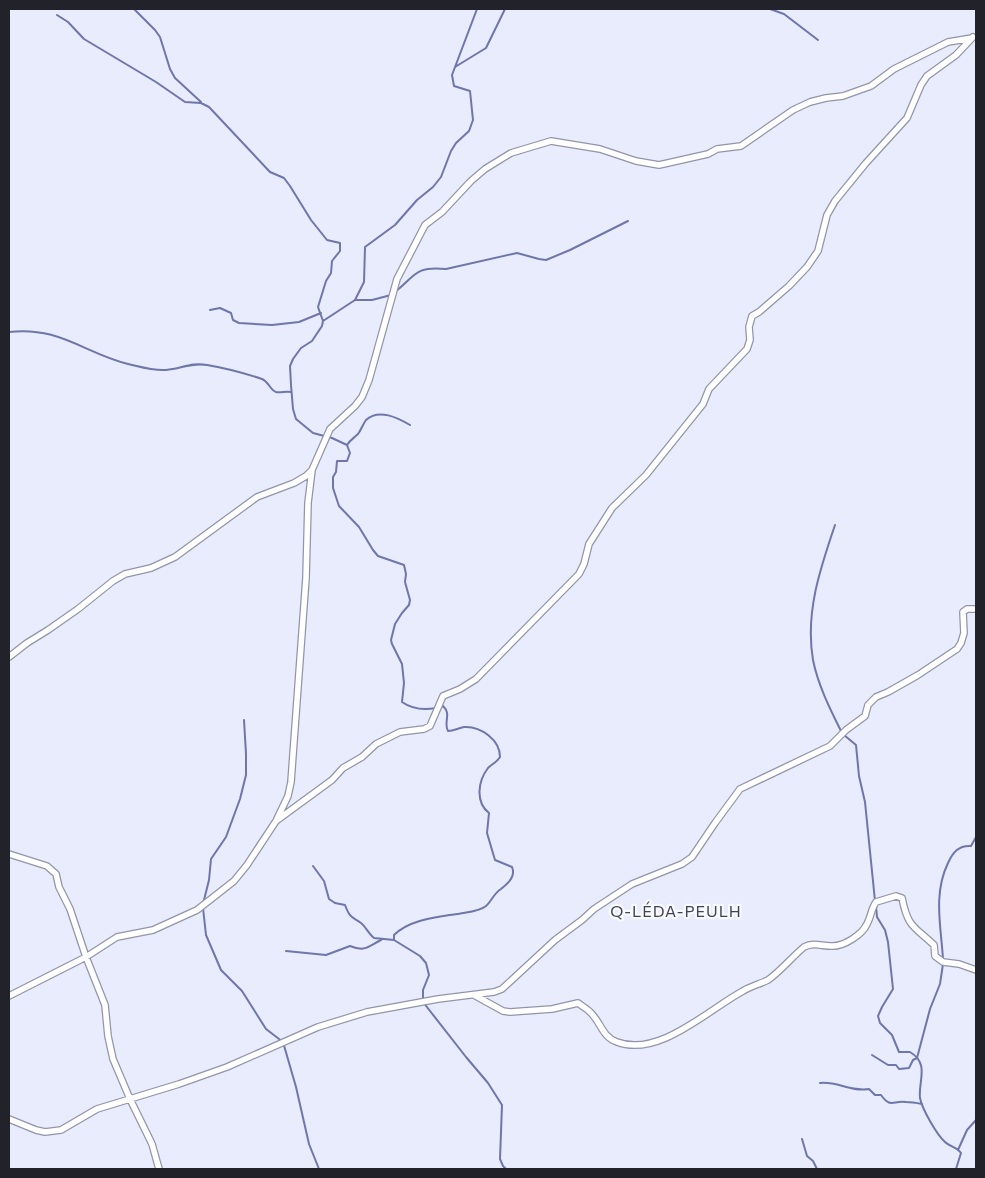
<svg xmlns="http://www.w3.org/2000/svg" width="985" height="1178" viewBox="0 0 985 1178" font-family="Commissioner,sans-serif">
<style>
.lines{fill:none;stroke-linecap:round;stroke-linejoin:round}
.stream{stroke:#6f76aa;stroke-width:2}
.minor-casing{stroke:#9295a9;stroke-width:8}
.minor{stroke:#fff;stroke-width:5.5}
.labels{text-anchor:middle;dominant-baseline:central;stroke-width:4.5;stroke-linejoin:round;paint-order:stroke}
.quarter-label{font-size:16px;letter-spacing:1px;fill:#424556;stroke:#f9fafe}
</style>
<rect width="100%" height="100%" fill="#e9ecfd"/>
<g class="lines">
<path class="stream" d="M134,9L155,30L160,37L170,69L175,78L201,102
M770,9L784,14L818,40
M57,15L68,22L84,39L156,82L185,102L201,103L209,107L270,172L284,178L290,186L311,220L327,240L340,243V251L332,261L331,273L326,281L318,307L323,321L322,326L312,341L301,348L293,359L290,366L291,385L293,409L296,419L313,433L332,438L347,445L350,453L347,461H337L336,472L333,477V488L339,506L359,527L373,550L378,556L404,565L406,574L405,582L410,600L409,605L402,613L395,624L391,640L392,644L402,664L404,683L402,702C412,709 425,710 436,708
M455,67L486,48L505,9
M395,292C416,275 415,266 446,269L517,253L539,259L546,260L570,250L628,221
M355,300H372L391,295
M210,310L220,308L231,313L233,320L239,323L272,325L299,322L321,313
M323,321L355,300L364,282L365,247L395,225L417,200L433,187L441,177L451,151L456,143L469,131L473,120L470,91L454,86L452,75L477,9
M9,332C59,326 84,353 128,364C141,367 153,371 166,370C181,369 191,362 207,365C225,368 244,373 262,379C269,382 270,390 276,392C280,393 286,391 291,392
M347,445C350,440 354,438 358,434C361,430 363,424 366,420C379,408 398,418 410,425
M835,525C820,569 805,613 813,660C818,685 830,709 841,731
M441,707L443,706C452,714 443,723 448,731C454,731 458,728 464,727C481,726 500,740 500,757C497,762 492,764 488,768C478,781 475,802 489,813L487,833L495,860L512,867C516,877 508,883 501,889C494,893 491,902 486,906C480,911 470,912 463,913C441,917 411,918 394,935V940L420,956L426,963L429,975L423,990V1002L466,1057L488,1083L502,1105L500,1159L503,1166L506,1169
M844,735L856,745L859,776L865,802L875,901
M313,866L324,881L329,899L335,903L345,905C350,918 351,916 361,923C365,926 369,934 374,938L394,940
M203,904L209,880L211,859L226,837L240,799L246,775V754L244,720
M876,906L877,917L885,930L888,942L893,989L882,1007L878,1016L880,1023L892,1035L899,1052H910C930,1064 918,1081 920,1098C922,1109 937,1135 945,1142C950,1147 957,1147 961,1153L956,1169
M203,908L206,935L221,970L242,991L266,1029L283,1042L296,1087L309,1144L319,1169
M286,951L326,955L350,946C365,952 367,947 381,940
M943,959C941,926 933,894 948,863C953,852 959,845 971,846L976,837
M872,1055L888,1065H896L899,1069L909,1068L913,1060L917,1058L930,1009L940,984L943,964
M820,1083C838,1081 849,1092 869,1089L875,1095H881C891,1109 893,1100 906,1102C911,1102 917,1103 922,1104
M802,1139L807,1156L813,1161L817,1169
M958,1150L967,1130L976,1120"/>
<defs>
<path id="minor" d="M9,657L27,643L48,630L78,609L113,581L125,574L151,568L175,557L257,497L294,483L306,476L312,470L330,429L355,406L362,397L369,380L397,279L425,225L442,212L471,181L485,169L511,153L551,141L600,149L636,161L659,165L708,154L717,149L741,146L793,110L810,102L826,98L843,96L871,86L894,69L948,42L972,38
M277,819L288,796L291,782L306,578L308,503L312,470
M9,854L47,866L56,874L59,887L70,909L86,957L105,1005L108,1036L113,1059L130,1099L152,1144L159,1169
M474,995L503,1011L510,1012L552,1009L578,1003C582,1006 587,1009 590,1012C601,1022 602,1037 617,1042C659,1058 709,1009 743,991C751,986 760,984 768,980C781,971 792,957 804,947C814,942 821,946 831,946C843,947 862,935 867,924C871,917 871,909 876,902L896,896L902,898C908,928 914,926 934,945L935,956L943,962L959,964L976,970
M9,996L86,957L117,937L153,930L197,910L234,881L247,865L276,821L332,780L343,768L362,757L376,744L400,732L424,729L430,726L443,696L460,689L476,679L579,574L584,564L589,544L612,508L646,475L703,404L709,389L747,349L750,340L749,327L752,316L759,312L789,286L807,267L818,251L827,215L835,201L866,163L907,118L921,85L927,76L956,55L973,37
M9,1119L36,1130L45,1132L61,1130L97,1109L179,1084L227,1067L318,1027L367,1012L438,999L494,992L502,989L555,940L582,920L594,909L632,884L682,864L692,857L715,823L740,789L830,746L846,730L865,716L868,705L876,697L888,692L918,675L957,649L961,643L964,633L963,612L967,609H976"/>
</defs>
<use href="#minor" class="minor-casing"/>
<use href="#minor" class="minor"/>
</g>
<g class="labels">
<g class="quarter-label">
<text x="676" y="910">Q-LÉDA-PEULH</text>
</g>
</g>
<rect width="985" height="1178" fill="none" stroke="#21222a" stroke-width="20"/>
</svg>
